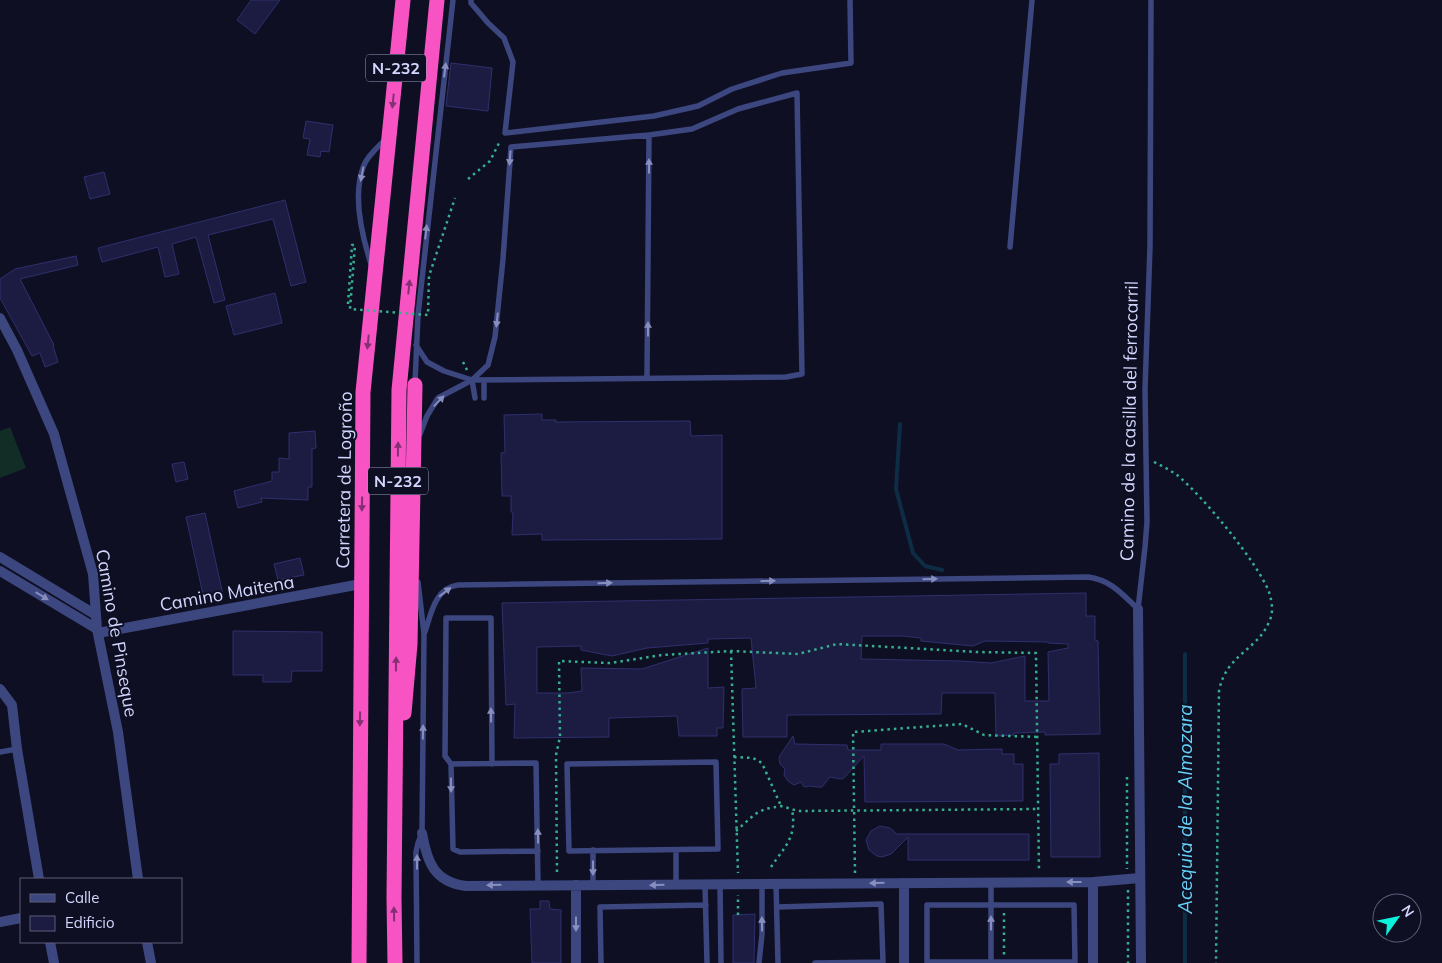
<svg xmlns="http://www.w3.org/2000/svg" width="1442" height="963" viewBox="0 0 1442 963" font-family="Mulish,sans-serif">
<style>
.green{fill:#122c26}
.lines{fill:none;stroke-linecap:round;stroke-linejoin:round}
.stream{stroke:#0e2c43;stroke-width:4}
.building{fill:#1c1c43;stroke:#2f2f6e;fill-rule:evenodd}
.path{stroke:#34b090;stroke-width:2.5;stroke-dasharray:2.5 4;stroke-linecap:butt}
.lane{stroke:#3c4780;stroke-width:5.5}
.street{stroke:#3c4780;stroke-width:10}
.highway{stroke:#f753c3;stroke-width:15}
.path-bridge{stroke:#34b090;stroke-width:2.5;stroke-dasharray:2.5 4;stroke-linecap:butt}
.oneway{fill:#888ebe}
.oneway2{fill:#833173}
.labels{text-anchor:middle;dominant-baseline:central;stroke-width:4;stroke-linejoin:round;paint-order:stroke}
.shield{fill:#0f0f23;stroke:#989abc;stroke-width:1}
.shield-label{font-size:16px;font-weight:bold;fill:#d3d6fd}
.street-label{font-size:18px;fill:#d3d6fd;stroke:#0f0f23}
.water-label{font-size:19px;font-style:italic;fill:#65d1f8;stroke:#0f0f23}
</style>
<rect width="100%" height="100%" fill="#0f0f23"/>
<path class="green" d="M10,427L26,468L0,478V431Z"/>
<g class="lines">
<path class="stream" d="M900,424L896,489L913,553L925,566L942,570
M1185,963V654"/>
</g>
<path class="building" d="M251,0H280L255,34L237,20Z
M451,63L492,68L488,111L446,106Z
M306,121L333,125L329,152L321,151L320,157L307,155L310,139L303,138Z
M104,172L110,194L90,199L84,177Z
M285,200L306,282L291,286L273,219L208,235L225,300L214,303L196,237L172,244L179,274L165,277L158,247L102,262L98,248Z
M76,256L78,265L20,279L54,345L53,346L58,362L45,367L40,353L32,356L0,298V279L15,269Z
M275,293L282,323L234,335L226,306Z
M542,414V420H556L555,422L690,421L691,436L722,435V539L542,540V534L512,535L513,512H511V496H502L501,453L505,452L504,415Z
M315,431L316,448L312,449V487H308V500L261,498L262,502L238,508L234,491L272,481V472H279V458L289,459V433Z
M184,462L188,479L176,482L172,464Z
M205,513L223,595L204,599L186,517Z
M300,558L304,575L278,580L274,564Z
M1086,593V616H1095V640L1098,641L1100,734L1045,735V732L1014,733V735L996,736L995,693H942L941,714L787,715V737H743L742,689L756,688L751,638L708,639V643L647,648L612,656L581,650V646L537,647V693H568L582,691L581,668L642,669L708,648V688L724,687L723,728H717V736H679L677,716L609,718V737L514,738L515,704L506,705L502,603ZM862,636H903L921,638V641L973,646L985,641L1048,642V643L1068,644V648L1048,652L1049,701H1025V656L991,663L959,661L861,659Z
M233,631L322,632V671H292L291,682H263V675H233Z
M793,736L795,744L847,745L848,750H881V744H944L958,750L1002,749V754H1014V764H1023V801L865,802L864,756L844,778L840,779L830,777L822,787H817L810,786L804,787L801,782L794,785L788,781L784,775L785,769L780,764L779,757Z
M1099,753L1100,857H1051L1050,764H1059V754Z
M880,826L890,828L897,834H1029V860H908V837L891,854L882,857L877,856L869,850L866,840L871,831Z
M540,901H549L550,909L561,910V963H532L530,909H540Z
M755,914L754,963H733V915Z"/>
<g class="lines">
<path class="path" d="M468,179L490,161L500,141
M463,362L467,370
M1154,462C1162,466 1170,470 1177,475C1202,495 1258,563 1269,592C1272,602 1274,612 1269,622C1257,651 1226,654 1219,691L1216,963
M731,651L738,873
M734,757L753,758L762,763L781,806
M1127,777V869
M736,831L755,814L765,809L781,806L798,811L1038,809
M771,867C785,846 797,838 792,809
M557,872L556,755L560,737L559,661L610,663L662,655L731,651L798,654L837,644L977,652L1036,653L1039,871
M855,873L853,732L962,724L984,735L1038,737
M1128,890V963
M1004,913V955
M738,915V895"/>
<path class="lane" d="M471,0V3L488,23L504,38L513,62L505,133L654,116L698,106L732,89L782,73L851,63L850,0
M1010,247L1032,0
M371,264C362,236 352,194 364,165C368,155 378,147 386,139
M416,345L427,362L444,371L472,380L786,377L802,374L797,93L738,109L692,129L649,135
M472,380L475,398
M415,383L418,315L453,0
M484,398V380
M420,434L427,416L438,398L472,380L488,365L495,337L503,259L511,147L649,135L647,377
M1138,609L1145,547L1147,522L1145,389L1150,247L1151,0
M425,632C431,614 435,588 458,585L1088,577C1111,580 1122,594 1138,609
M0,752L17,749
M716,762L718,849L569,851L567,764Z
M451,764L445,756L446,618H491L492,764
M593,850V885
M676,850V884
M538,851L460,852L453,849L451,764L536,763L538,885
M991,883V963
M705,884L707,963
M720,884L721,963
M776,884L778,963
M927,905H1074L1075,962H927Z
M777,907L881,904L883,962L815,963
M417,963L416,852L418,843L422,833L424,634L418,582
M601,963L600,907L706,905
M759,963L762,934V884"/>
<path class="street" d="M0,318L17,350L54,434L93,574L97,629L118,732L138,879
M0,557L96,615
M0,571L97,629
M1138,609L1141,963
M98,633L361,584
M0,689L12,705L17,749L39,879
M422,833C427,862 434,882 466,886L1093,882L1140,878
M904,883V963
M576,885V963
M0,922L21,918
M50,942L54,963
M147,942L151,963
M1093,963V882"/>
<path class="highway" d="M404,713L410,644L415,385
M359,963L363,392L403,0
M395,963L394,898L399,390L437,0"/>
<path class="path-bridge" d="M348,304L352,245H355L350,309L428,315L429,276L455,198"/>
</g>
<defs><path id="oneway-solid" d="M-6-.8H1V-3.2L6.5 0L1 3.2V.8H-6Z" transform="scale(1.25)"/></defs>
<g class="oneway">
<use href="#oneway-solid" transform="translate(445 70) rotate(-83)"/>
<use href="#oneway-solid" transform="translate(510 158) rotate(94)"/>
<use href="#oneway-solid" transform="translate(649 166) rotate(-90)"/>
<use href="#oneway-solid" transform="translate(362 174) rotate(101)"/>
<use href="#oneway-solid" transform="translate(426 232) rotate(-84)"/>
<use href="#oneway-solid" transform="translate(497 320) rotate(96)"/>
<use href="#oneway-solid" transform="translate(648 329) rotate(-90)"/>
<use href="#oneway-solid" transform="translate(439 401) rotate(-46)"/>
<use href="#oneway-solid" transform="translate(930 579) rotate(-1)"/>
<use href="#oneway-solid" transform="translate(768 581) rotate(-1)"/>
<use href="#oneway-solid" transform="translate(605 583) rotate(-1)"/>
<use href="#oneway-solid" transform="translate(445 592) rotate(-38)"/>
<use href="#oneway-solid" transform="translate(42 596) rotate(31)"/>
<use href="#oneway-solid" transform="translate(491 715) rotate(-91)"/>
<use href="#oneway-solid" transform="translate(423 732) rotate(-89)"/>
<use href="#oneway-solid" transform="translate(451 785) rotate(89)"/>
<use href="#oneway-solid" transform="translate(538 836) rotate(-91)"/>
<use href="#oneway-solid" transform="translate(417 862) rotate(-90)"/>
<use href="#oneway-solid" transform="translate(593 868) rotate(90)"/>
<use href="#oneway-solid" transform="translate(1074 882) rotate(180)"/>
<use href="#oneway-solid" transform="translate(877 883) rotate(179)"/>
<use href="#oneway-solid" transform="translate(494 885) rotate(179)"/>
<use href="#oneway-solid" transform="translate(657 885) rotate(179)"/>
<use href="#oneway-solid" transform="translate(991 923) rotate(-90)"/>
<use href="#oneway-solid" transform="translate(576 924) rotate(90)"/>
<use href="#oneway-solid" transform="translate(762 924) rotate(-91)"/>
</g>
<g class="oneway2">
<use href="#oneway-solid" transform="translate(393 101) rotate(96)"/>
<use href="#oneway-solid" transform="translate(409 287) rotate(-84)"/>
<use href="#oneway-solid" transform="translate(368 342) rotate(96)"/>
<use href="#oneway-solid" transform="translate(398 449) rotate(-89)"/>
<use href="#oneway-solid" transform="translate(362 504) rotate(91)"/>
<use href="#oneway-solid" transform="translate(396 664) rotate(-89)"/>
<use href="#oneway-solid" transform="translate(360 719) rotate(91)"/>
<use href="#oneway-solid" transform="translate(394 914) rotate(-91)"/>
</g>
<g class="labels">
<g class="shield">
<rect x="366" y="54.5" width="60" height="27" rx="4"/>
<rect x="368" y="467.5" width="60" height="27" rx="4"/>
</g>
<g class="shield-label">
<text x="396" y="68">N-232</text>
<text x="398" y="481">N-232</text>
</g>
<g class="street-label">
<text transform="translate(1129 421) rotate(-89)">Camino de la casilla del ferrocarril</text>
<text transform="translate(344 480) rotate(-89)">Carretera de Logroño</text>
<text transform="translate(227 593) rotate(-10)">Camino Maitena</text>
<text transform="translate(117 633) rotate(80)">Camino de Pinseque</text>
</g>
<g class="water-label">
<text transform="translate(1185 809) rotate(-90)">Acequia de la Almozara</text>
</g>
</g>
<rect x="20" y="878" width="162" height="65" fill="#0f0f23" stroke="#5d5f7a"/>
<rect x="30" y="894" width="25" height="8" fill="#3c4780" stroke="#5d5f7a"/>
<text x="65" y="903" font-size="15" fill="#d3d6fd">Calle</text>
<rect x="30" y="916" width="25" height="15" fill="#1c1c43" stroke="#5d5f7a"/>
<text x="65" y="928" font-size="15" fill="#d3d6fd">Edificio</text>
<g transform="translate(1397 918) rotate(57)"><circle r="24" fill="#0f0f23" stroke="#5d5f7a"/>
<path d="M0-4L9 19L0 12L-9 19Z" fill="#0bf1da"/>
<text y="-8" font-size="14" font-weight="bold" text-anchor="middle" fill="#d3d6fd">N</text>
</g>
</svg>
